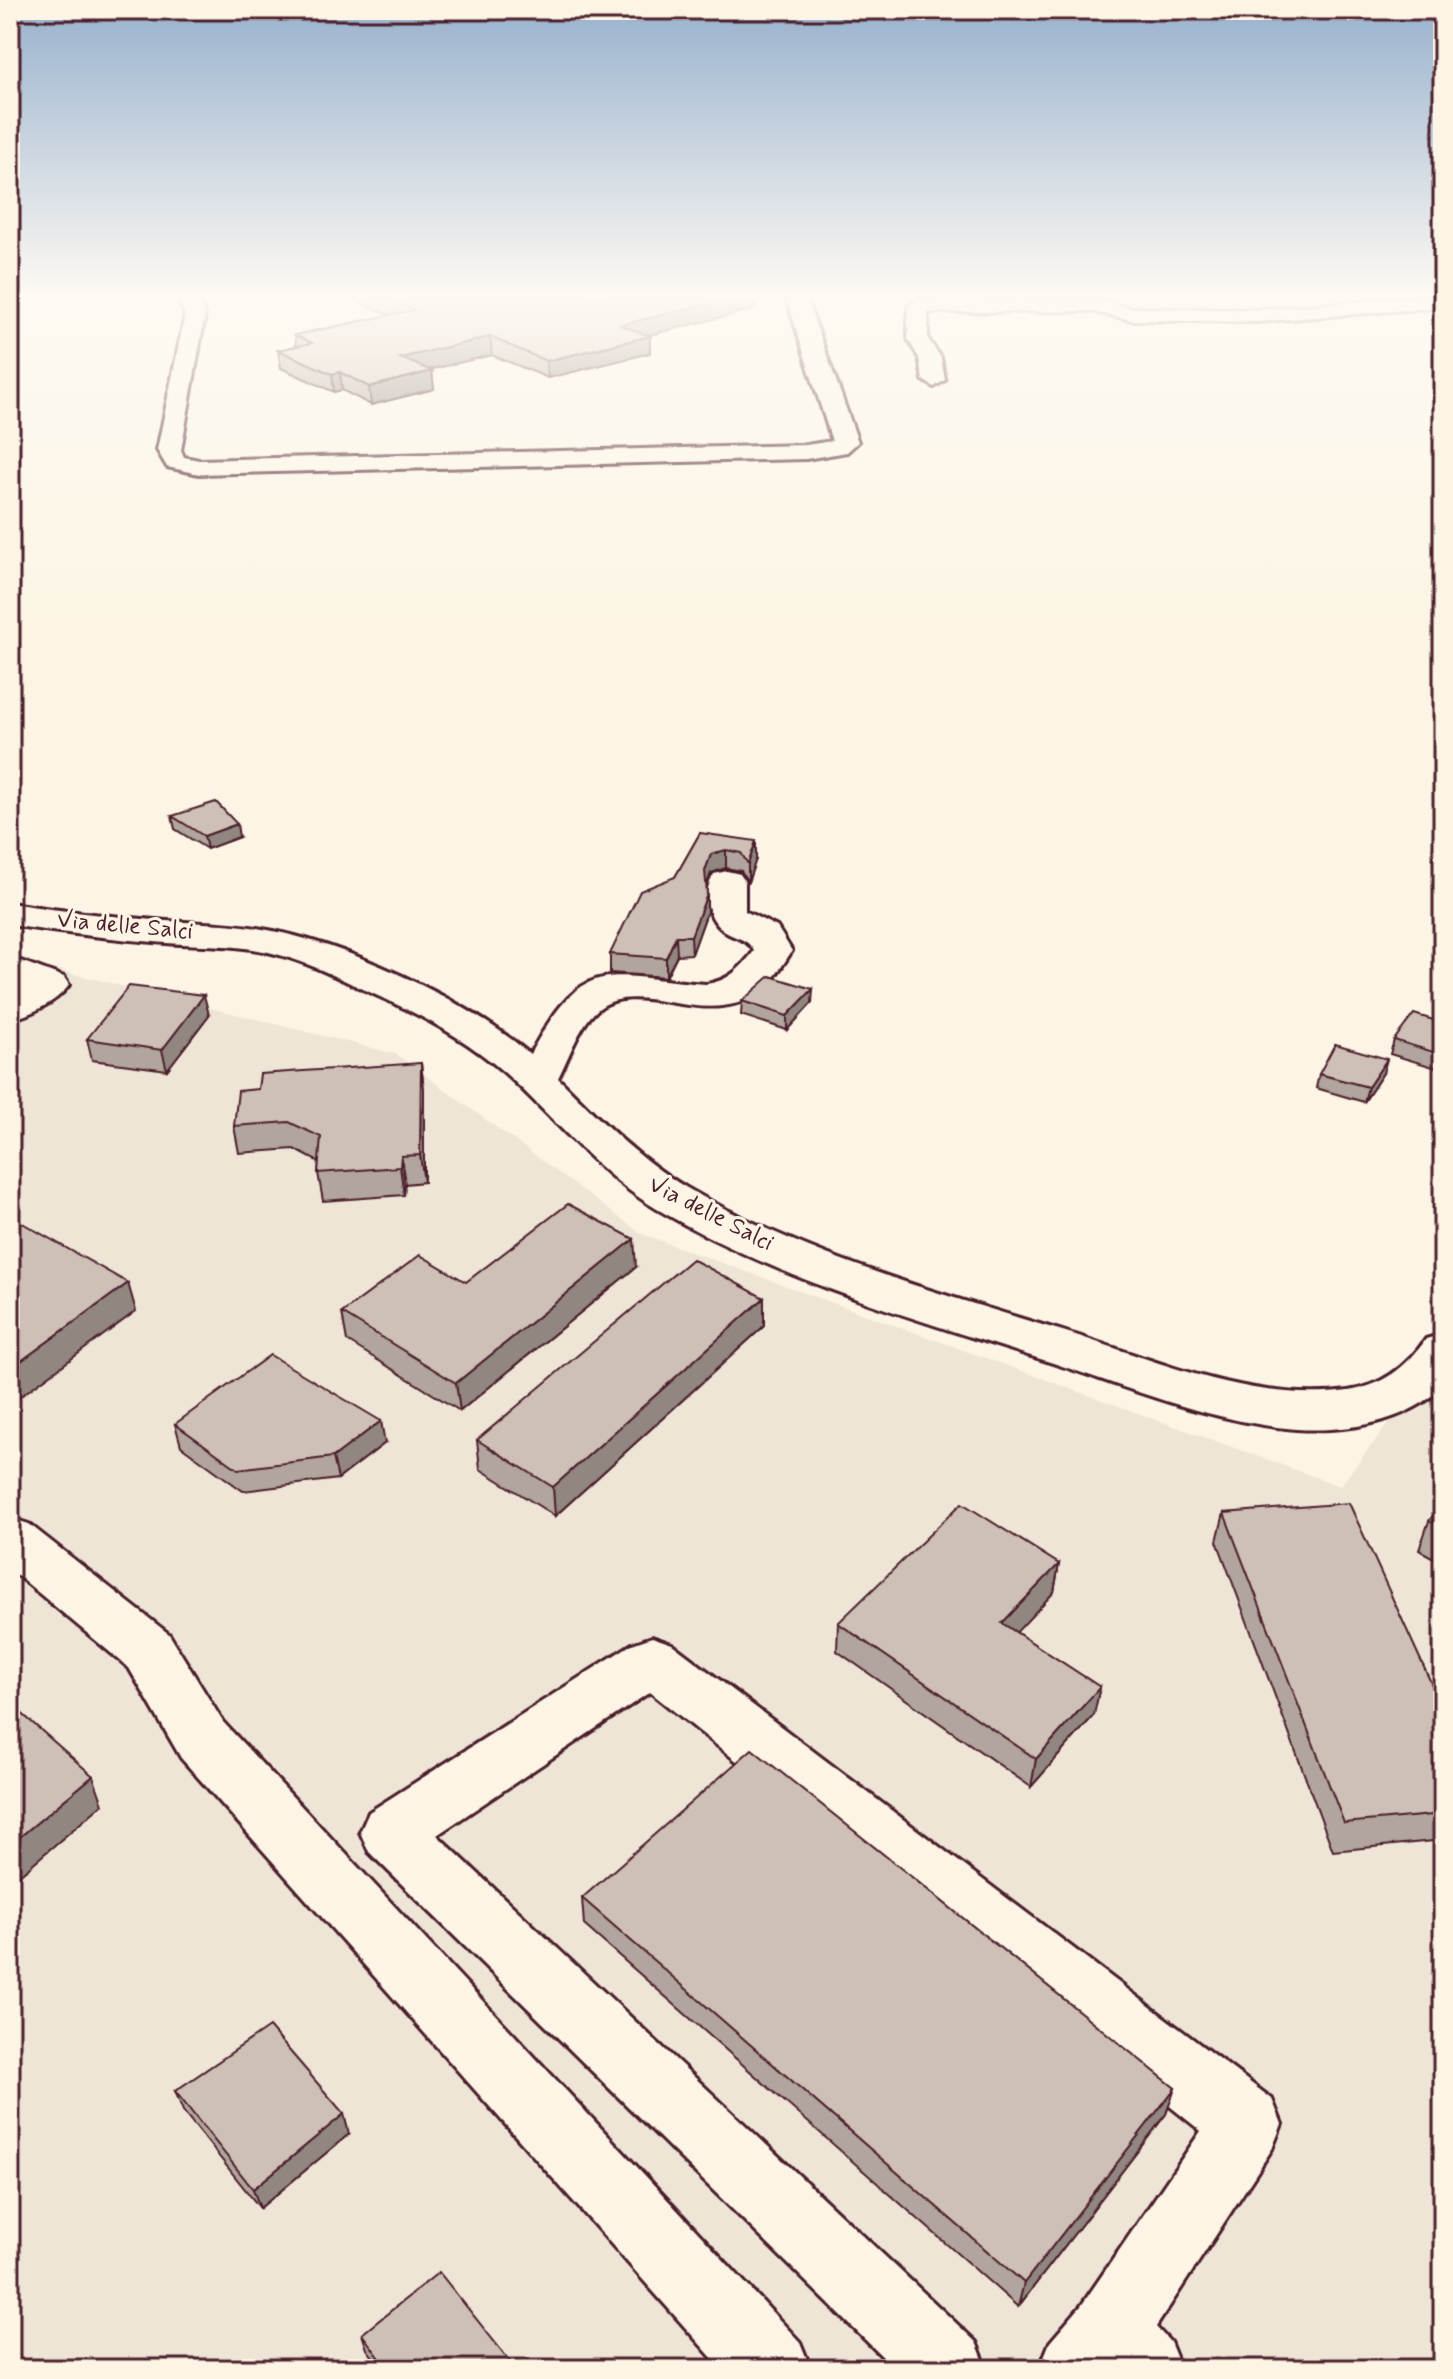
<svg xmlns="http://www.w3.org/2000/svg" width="1453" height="2379" viewBox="0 0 1453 2379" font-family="Mynerve,sans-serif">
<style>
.built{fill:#eee5d7}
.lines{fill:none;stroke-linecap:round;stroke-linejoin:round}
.minor-casing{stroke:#4a1f2b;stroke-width:6}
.minor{fill:#fcf5e5;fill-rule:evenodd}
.wall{fill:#b2a59d;stroke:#4a1f2b;stroke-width:2}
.shaded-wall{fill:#918680;stroke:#4a1f2b;stroke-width:2}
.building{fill:#cfc0b7;stroke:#4a1f2b;stroke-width:2}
.labels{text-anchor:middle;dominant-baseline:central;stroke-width:6;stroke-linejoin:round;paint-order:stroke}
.street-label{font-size:24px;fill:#4a1f2b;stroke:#fcf5e5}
</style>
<rect width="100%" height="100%" fill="#fcf5e5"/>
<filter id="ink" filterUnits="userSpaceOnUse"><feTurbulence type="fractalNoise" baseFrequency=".0125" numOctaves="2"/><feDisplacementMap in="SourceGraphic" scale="16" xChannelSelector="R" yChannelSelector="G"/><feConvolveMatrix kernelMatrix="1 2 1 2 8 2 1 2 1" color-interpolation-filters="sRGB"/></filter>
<g filter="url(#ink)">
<path class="built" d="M10,958L396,1054L642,1234L1340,1486L1443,1353V2369H10Z"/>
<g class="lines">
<defs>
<path id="minor" d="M177,297H197L205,315L181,450L184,457L199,460L806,445L832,441L786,297H806L858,442L847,452L806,459L199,474L167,467L157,450L185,315Z
M1415,297H1443V307L1256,322L1132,320L1090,311L928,312V339L941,358L945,380L934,387L923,380L919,358L908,339V306L918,300L1090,299L1132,308L1256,310Z
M727,871L740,874L745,882V911L777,927L792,951C783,964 774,980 762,990C709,1033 637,975 597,1010C579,1026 569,1057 558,1078C598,1118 638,1159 687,1188C804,1256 938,1293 1066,1332C1155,1360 1253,1404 1348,1391C1382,1386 1407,1367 1426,1339L1443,1334V1387C1405,1423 1346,1432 1296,1429C1212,1422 1132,1389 1053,1363C919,1320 780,1281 657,1209C598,1174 556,1119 505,1073C467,1040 424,1016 378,996C345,981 311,963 276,954C241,944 203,946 166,943C114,939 62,933 10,925V903C62,911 114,917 167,921C197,923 227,923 257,928C342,941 465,999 530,1054C586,952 606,977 706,984C729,981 741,968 754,951C748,939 738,939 727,933C707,920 701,894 714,874Z
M10,957L64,977L69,985C57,1002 30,1015 10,1020V992L20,986L10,982Z
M10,1518L29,1524L169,1634L223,1722L800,2342L811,2369H722L181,1758L129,1668L10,1569Z
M652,1637L672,1644L1272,2099L1282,2124L1272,2149L1156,2327L1170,2342L1181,2369H1039L1050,2342L1081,2306L1201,2131L650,1692L437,1835L976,2342L987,2369H895L369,1852L360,1832L369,1812L632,1644Z"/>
</defs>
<use href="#minor" class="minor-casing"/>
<use href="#minor" class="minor"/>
</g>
<path class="wall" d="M349,297H756L755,309L648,335L650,336V353L548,378L492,355L428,370L432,371L434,389L371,405L342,390L334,392L281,368L278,350L296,346L295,335L389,315Z
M172,816L239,837L207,849L175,829Z
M700,833L756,859L748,882L741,871L726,868L711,873L706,886L707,912L692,954L677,955L666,977L610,973V954L675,877Z
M742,1001L812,1003L787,1030L741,1015Z
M209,1015L167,1070L92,1060L87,1039Z
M1443,1023V1070L1390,1054L1394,1040Z
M421,1063L424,1090V1182L405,1184L404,1195L323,1201L318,1173L319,1162L294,1149L239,1153L234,1126L258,1089Z
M1383,1073L1364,1102L1316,1088L1319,1074Z
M636,1267L460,1411L347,1341L342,1313L466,1282Z
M764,1298V1326L555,1516L480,1469L477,1440Z
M175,1424L385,1443L338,1479L243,1491L181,1446Z
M1443,1503V1563L1419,1550L1429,1521Z
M1224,1513L1443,1709V1840L1333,1851L1217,1541Z
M1059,1564L1054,1592L1016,1632L1094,1715L1031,1787L837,1651L838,1623Z
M582,1898L1175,2088L1166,2114L1018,2307L584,1925Z
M175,2091L349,2134L260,2208L183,2111Z
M362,2334L516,2369H382L367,2349Z"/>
<path class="shaded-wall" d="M736,297H756L755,309L620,342V325Z
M650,336V353L548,378L546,361Z
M490,337L492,355L402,376L400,358Z
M432,371L434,389L371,405L369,387Z
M340,372L342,390L334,392L332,374Z
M237,824L239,837L207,849L204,836Z
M756,841V859L748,882V864Z
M726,850V868L711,873L705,890V871L711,854Z
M707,894V912L692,954L691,936Z
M676,936L677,955L666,977V958Z
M813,989L812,1003L787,1030V1016Z
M204,995L209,1015L167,1070L162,1050Z
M1387,1059L1383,1073L1364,1102L1368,1087Z
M421,1063L424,1090V1182L420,1155Z
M401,1156L405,1184L404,1195L400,1167Z
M634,1239L636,1267L460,1411L456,1383Z
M128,1283L136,1311L10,1404V1369Z
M764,1298V1326L555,1516L553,1487Z
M381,1421L385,1443L338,1479L333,1457Z
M1059,1564L1054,1592L998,1652L1002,1623Z
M1100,1687L1094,1715L1031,1787L1036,1759Z
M93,1776L103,1804L10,1883V1845Z
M1175,2088L1166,2114L1018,2307L1024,2283Z
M344,2114L349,2134L260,2208L253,2189Z"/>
<path class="building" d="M386,297H736L620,325L650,336L546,361L490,337L400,358L432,371L369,387L340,372L332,374L278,350L312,343L295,335L414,310Z
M216,802L237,824L204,836L172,816Z
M700,833L756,841L748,864L741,853L726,850L711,854L705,871L707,894L691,936H676L666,958L610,954L640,891L675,877Z
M770,976L813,989L787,1016L742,1001Z
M129,986L204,995L162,1050L87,1039Z
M1414,1014L1443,1023V1055L1394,1040Z
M1335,1044L1387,1059L1368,1087L1319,1074Z
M421,1063L420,1155L401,1156L400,1167L318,1173L321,1137L289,1122L234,1126L238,1091L258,1089L260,1074Z
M568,1204L634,1239L456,1383L342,1313L420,1255L466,1282Z
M10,1216L128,1283L10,1369Z
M692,1259L764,1298L553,1487L477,1440Z
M270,1355L381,1421L333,1457L238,1469L175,1424Z
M962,1503L1059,1564L1002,1623L1100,1687L1036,1759L838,1623Z
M1349,1503L1443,1709V1814L1344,1823L1224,1513Z
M1443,1503V1529L1429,1521Z
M10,1703L93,1776L10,1845Z
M752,1749L1175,2088L1024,2283L582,1898Z
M269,2027L344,2114L253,2189L175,2091Z
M439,2272L516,2369H388L362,2334Z"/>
</g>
<linearGradient id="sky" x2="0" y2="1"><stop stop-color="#98b1cd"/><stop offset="0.47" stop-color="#fefaf3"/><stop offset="1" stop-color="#fefaf3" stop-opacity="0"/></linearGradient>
<rect width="1453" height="630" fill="url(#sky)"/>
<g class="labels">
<g class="street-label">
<text transform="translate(125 926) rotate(5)">Via delle Salci</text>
<text transform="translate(711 1214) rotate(27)">Via delle Salci</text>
</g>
</g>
<rect width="1453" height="2379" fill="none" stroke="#fcf5e5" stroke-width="40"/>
<rect x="20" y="20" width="1413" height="2339" fill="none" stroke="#4a1f2b" stroke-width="3" filter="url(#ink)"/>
</svg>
